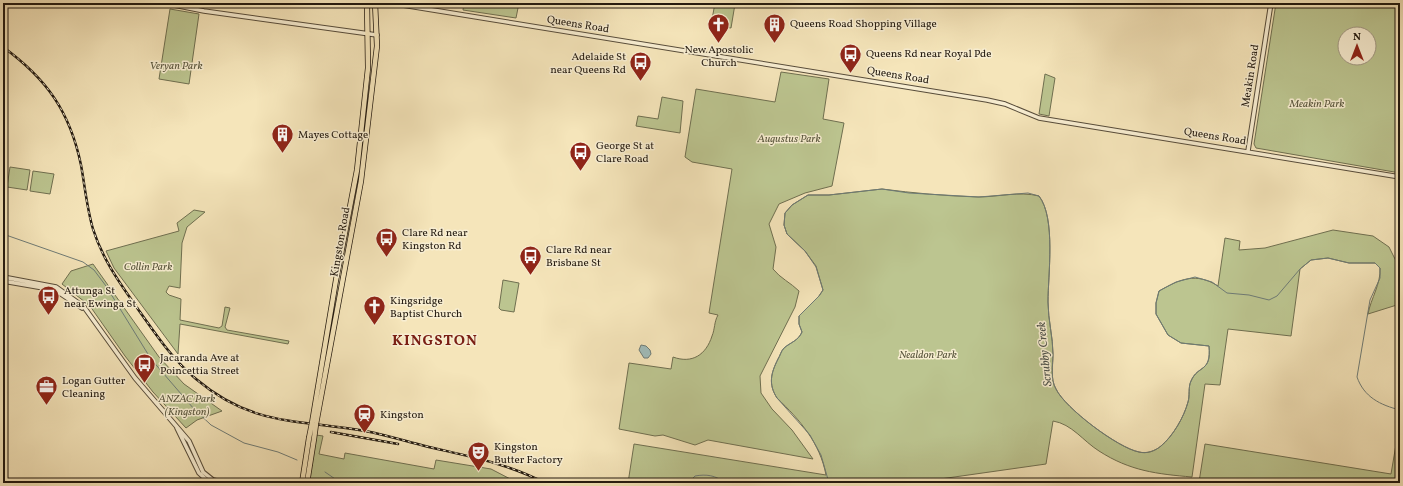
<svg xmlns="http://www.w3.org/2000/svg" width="1403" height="486" viewBox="0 0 1403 486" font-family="Vollkorn,serif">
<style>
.green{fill:#bcc590;stroke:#6f6f50;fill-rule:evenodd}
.water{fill:#a0bcba;stroke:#6e7b76}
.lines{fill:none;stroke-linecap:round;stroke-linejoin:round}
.stream{stroke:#6e7b76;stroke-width:1}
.minor-casing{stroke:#574c3a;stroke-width:5.5}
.major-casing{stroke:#22190f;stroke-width:6}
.minor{stroke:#f8eed2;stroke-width:3.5}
.major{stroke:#f5e5ba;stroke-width:4.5}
.rail-casing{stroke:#22190f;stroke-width:2.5}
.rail{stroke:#f8eed2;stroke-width:1;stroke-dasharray:3;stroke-linecap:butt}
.major-bridge-casing{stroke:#22190f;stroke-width:6;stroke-linecap:butt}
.major-bridge{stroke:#f5e5ba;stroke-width:4.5}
.labels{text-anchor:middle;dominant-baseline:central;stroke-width:3;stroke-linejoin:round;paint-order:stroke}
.poi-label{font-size:11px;fill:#22190f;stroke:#f8eed2;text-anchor:start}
.street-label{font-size:11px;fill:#22190f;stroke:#f8eed2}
.park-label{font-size:11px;font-style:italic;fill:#58553c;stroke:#f8eed2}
.water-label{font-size:12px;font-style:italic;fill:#4e524b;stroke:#f8eed2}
.district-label{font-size:15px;font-weight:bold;letter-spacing:1px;fill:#7a1f14;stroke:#f8eed2}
</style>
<rect width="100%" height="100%" fill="#f5e5ba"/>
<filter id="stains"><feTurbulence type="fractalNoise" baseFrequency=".005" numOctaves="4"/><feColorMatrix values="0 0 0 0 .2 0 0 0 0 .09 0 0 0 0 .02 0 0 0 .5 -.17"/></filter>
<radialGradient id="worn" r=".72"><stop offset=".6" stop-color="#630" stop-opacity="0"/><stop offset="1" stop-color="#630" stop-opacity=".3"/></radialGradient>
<path class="green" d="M464,3H519L516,18L463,10Z
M715,3L735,4L731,28L711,25Z
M1276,3H1400V173L1256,148L1254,144ZM1345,34H1369V58H1345Z
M170,9L199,14L189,84L159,79Z
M781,72L829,79L823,119L844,123L832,186L805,193L779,204L769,224L776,247L773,269C780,278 791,283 799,291L795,307L760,376L761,393L772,409L792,430L813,459L708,440L695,445L663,435L655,436L619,429L629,363L671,369L673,357C692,364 706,355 712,336C715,329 714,322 718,315L709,313L732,169L692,162L685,157L696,89L775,102Z
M1045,74L1055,78L1049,116L1039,114Z
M662,97L683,101L680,133L636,126L638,116L658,119Z
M10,167L30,170L27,190L7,187Z
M33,171L54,174L50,194L30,191Z
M882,189C913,193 945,196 978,197C998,197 1019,191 1039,196C1056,218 1048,275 1048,302C1048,320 1053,337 1053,354C1053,365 1050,379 1056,389C1065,408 1118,448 1139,452C1147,454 1155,451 1161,446C1173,436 1184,417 1188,402C1190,396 1188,387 1191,381C1198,365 1212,372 1209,346L1181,343L1168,335L1156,314V303L1159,291C1180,279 1196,272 1218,286L1225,238L1240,241L1239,250L1265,248L1333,230L1373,236L1389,247L1400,269V304L1368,314C1371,298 1381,284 1380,268L1375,263H1349L1328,258L1311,260L1300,269L1291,336L1228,329L1220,385L1205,384L1192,477C1157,474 1130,471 1099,451C1083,441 1072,424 1053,421L1046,464L912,483H628L634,444L826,475C820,443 800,420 777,398C768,384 771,373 778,359C780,356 781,351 784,348C791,342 798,341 802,332L799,324V316L819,296L823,290L816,266L805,251L787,234L784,225L785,213L792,205L808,195H829Z
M194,210L205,212L187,227L182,243L180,288L169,286L166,292L169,295L181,299L180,320L219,328L222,326L225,307L230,308L225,327L227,330L289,341L288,344L180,324L178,354L114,268L106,251L179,231L177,223Z
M93,264L159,357L184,384L222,411L197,420L186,428L153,392L125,356L90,306L62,284L71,271Z
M503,280L519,283L514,312L501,310L499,308Z
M1400,421V483L1199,482L1205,444L1391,474Z
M316,435L323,436L319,454L344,459L345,453L434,469L436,460L491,469L518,483H309Z"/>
<path class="water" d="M641,345L646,346L650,350L651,354L648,358H644L639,350Z"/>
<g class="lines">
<path class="stream" d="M1398,16L1400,17
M3,234L83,262L94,270L106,286L151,359L194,409L211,425L244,443L278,452L297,460
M325,472L341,483
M688,483L695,476C706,474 716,475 725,483
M829,483L821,455L810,435L777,398C768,384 771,373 778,359C780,356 781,351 784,348C791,342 798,341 802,332L799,324V316L819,296L823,290L816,267L805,251L787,234L784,225L785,213L792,205L808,195H829L882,189L909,193L979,197L1028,193L1039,196C1056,218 1048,275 1048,302C1048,320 1053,337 1053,354C1053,365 1050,379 1056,389C1065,408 1118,448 1139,452C1147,454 1155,451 1161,446C1173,436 1184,417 1188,402C1190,396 1188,387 1191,381C1198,364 1211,374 1209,346L1181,343L1168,335L1156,314V303L1159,291L1176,282L1195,277L1212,282L1227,293L1249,295L1269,300L1277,296L1300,269L1311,260L1328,258L1349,263H1375L1380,268V278L1370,300L1357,377C1364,397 1380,405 1400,410"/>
<defs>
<path id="minor" d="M164,3L204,11L377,35
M390,3L987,100L1005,104L1039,118L1400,177
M1248,151L1271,3
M3,277L56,287L84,307L135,378L189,441L203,472L213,480L226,483
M3,281L55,290L82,308
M177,428L199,473L210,483"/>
<path id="major" d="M312,423L336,280L357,170L368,68L367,3
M316,424L361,181L377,46L375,3
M302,483L309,438
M307,483L314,439"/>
</defs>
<use href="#minor" class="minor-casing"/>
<use href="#major" class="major-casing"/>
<use href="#minor" class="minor"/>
<use href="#major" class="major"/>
<defs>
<path id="rail" d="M3,47C47,79 70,112 81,165C85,187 87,209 93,229C103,261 122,286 140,312C157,336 173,360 196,379C253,427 298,419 365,431C386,435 405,441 425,446C467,456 507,463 545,483
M331,432L398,444"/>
</defs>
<use href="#rail" class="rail-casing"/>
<use href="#rail" class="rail"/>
<defs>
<path id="major-bridge" d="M309,438L312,423
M314,439L316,424"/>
</defs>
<use href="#major-bridge" class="major-bridge-casing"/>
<use href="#major-bridge" class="major-bridge"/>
</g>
<defs>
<symbol id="church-pin" viewBox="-11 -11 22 30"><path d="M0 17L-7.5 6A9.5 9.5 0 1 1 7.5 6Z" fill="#8f2418" stroke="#f8eed2"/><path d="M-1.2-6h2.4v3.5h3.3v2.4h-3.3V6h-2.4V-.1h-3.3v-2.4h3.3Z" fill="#fff"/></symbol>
<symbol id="building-pin" viewBox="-11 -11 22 30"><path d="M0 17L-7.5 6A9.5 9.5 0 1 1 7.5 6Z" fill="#8f2418" stroke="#f8eed2"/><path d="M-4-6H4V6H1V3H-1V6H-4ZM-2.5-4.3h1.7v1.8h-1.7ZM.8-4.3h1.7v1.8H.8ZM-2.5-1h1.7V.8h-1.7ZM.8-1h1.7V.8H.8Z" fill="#fff"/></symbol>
<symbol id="bus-pin" viewBox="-11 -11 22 30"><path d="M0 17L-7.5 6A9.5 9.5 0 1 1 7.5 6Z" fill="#8f2418" stroke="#f8eed2"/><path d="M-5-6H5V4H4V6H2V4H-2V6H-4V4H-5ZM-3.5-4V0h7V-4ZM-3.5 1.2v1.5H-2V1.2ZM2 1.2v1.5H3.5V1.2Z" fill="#fff"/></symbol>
<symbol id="office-pin" viewBox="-11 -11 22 30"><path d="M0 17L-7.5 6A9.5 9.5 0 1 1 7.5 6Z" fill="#8f2418" stroke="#f8eed2"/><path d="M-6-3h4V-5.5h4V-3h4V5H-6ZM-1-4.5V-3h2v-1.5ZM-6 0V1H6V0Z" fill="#fff"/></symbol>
<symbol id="station-pin" viewBox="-11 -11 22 30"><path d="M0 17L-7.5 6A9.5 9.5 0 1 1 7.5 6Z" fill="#8f2418" stroke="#f8eed2"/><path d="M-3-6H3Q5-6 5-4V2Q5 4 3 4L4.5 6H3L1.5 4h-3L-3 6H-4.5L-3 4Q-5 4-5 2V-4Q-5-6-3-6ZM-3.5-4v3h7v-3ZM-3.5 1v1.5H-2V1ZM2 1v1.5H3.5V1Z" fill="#fff"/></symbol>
<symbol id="theatre-pin" viewBox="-11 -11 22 30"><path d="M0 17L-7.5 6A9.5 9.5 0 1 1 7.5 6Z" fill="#8f2418" stroke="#f8eed2"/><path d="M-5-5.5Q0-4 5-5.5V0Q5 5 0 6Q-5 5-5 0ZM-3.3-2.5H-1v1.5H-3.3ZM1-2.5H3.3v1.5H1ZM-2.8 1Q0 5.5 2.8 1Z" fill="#fff"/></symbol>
</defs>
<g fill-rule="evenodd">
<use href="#church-pin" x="706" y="12" width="25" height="34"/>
<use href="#building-pin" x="762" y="12" width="25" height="34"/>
<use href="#bus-pin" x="838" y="42" width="25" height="34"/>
<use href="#bus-pin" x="628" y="50" width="25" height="34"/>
<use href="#building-pin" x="270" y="122" width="25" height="34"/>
<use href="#bus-pin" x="568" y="140" width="25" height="34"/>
<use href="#bus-pin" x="374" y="226" width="25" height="34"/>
<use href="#bus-pin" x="518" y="244" width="25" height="34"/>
<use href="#bus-pin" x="36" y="284" width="25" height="34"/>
<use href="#church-pin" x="362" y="294" width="25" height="34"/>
<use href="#bus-pin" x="132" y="352" width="25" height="34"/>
<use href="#office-pin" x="34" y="374" width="25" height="34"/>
<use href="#station-pin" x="352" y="402" width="25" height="34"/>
<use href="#theatre-pin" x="466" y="440" width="25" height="34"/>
</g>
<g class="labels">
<g class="poi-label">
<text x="790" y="24">Queens Road Shopping Village</text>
<text x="719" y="50" text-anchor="middle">New Apostolic<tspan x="719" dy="13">Church</tspan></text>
<text x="866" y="54">Queens Rd near Royal Pde</text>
<text x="626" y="57" text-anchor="end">Adelaide St<tspan x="626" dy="13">near Queens Rd</tspan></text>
<text x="298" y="135">Mayes Cottage</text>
<text x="596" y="146">George St at<tspan x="596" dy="13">Clare Road</tspan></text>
<text x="402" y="233">Clare Rd near<tspan x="402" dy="13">Kingston Rd</tspan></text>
<text x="546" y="250">Clare Rd near<tspan x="546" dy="13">Brisbane St</tspan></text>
<text x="64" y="291">Attunga St<tspan x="64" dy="13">near Ewinga St</tspan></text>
<text x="390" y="301">Kingsridge<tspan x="390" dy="13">Baptist Church</tspan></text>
<text x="160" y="358">Jacaranda Ave at<tspan x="160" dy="13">Poincettia Street</tspan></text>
<text x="62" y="381">Logan Gutter<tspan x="62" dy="13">Cleaning</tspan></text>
<text x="380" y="415">Kingston</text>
<text x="494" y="447">Kingston<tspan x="494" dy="13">Butter Factory</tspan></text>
</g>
<g class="street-label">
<text transform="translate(578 25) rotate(9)">Queens Road</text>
<text transform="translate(898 76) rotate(9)">Queens Road</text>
<text transform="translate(1251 76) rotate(-81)">Meakin Road</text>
<text transform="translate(1215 137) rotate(9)">Queens Road</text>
<text transform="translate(341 242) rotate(-80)">Kingston Road</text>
</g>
<g class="park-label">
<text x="176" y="66">Veryan Park</text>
<text x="1317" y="104">Meakin Park</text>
<text x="789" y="139">Augustus Park</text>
<text x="148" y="267">Collin Park</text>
<text x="928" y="355">Nealdon Park</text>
<text x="187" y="399">ANZAC Park<tspan x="187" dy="13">(Kingston)</tspan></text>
</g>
<g class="water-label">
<text transform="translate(1045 354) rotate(-96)">Scrubby Creek</text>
</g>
<g class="district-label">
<text x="435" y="341">KINGSTON</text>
</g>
</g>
<rect width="1403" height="486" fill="none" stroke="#f5e5ba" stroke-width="16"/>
<rect x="4" y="4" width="1395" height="478" fill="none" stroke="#22190f" stroke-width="2"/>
<rect x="8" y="8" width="1387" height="470" fill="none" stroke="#22190f"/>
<g transform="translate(1357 46)"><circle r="19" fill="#f8eed2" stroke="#a29984"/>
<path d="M0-3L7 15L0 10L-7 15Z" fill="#8f2418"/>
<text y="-6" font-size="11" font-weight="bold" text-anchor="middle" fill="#22190f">N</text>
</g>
<rect width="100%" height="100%" filter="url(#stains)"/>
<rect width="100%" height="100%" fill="url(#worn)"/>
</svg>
